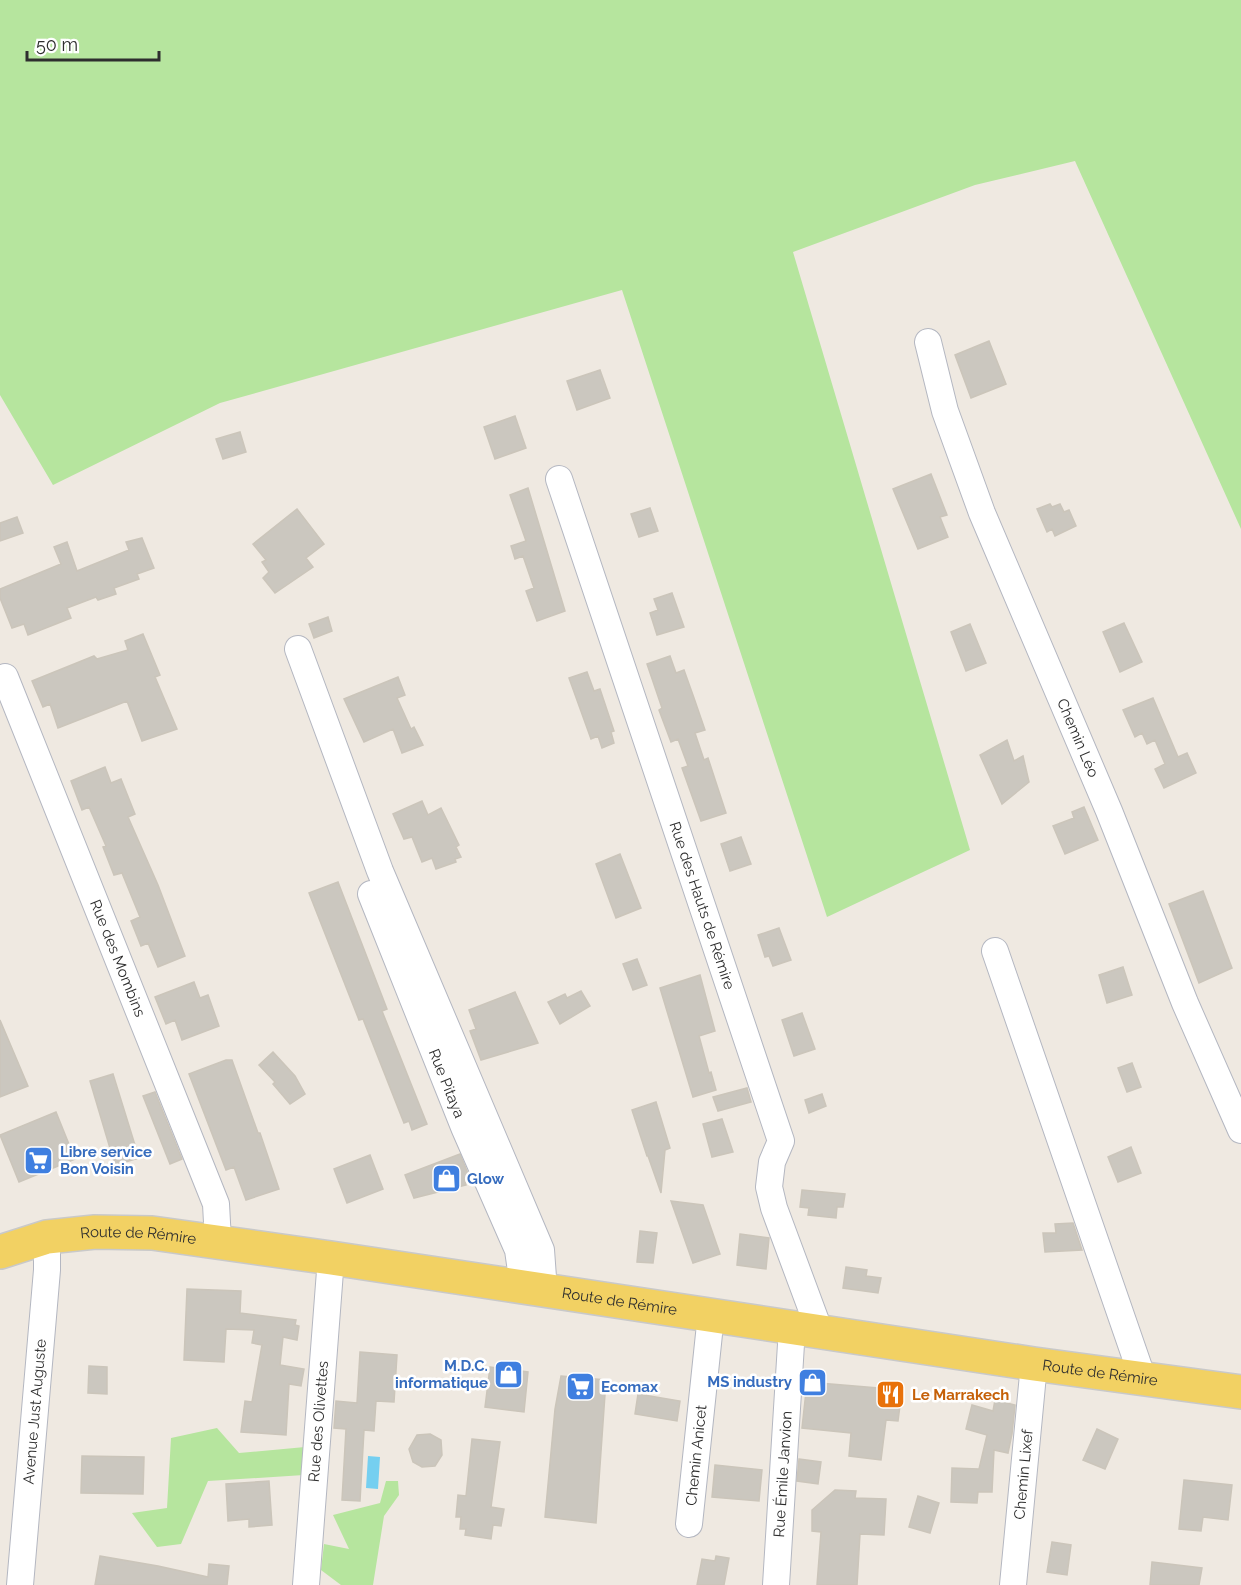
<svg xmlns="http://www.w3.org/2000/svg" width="1241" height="1585" viewBox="0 0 1241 1585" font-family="Raleway,sans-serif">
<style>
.green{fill:#b6e59e}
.water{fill:#75cff0}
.building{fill:#cbc7bf;stroke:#cbc5ba;stroke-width:1.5}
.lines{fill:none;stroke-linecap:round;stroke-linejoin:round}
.minor-casing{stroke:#b4b7c1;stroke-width:28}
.major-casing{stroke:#c9c9c9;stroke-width:36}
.minor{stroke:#fff;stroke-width:26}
.major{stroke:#f2d163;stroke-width:33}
.labels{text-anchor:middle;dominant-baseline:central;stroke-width:5;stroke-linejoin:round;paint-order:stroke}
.street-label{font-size:15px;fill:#2e2e2e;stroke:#fff}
.shop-label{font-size:15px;font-weight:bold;fill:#366cbe;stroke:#fff;text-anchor:start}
.food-label{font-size:15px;font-weight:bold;fill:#c56008;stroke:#fff;text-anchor:start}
</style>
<rect width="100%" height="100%" fill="#efe9e1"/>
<path class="green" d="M0,0H1241V529L1075,161L975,185L793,252L970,850L827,917L622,290L220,403L53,485L0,395Z
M217,1428L239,1453L305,1447L304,1475L208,1481L181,1544L157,1547L132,1513L167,1508L171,1438Z
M386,1481H398L399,1495L384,1516L373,1585H341L321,1570L324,1544L349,1549L333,1515L380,1503Z"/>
<path class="water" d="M368,1456L380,1457L378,1489L366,1488Z"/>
<path class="building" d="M989,341L1006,384L971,398L955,355Z
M600,370L610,398L577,410L567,381Z
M515,416L526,448L495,459L484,427Z
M240,432L246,452L223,459L216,439Z
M931,474L947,515L940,517L948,537L918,549L893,489Z
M528,488L565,611L537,621L526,591L534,588L523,556L515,559L511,546L526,541L510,495Z
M1050,504L1052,507L1060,504L1064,512L1069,510L1076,526L1055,536L1052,529L1047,532L1037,509Z
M650,508L658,531L639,537L631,514Z
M297,509L324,544L306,558L313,567L275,593L263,578L269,572L262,562L266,560L253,544Z
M17,517L23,533L0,541V523Z
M142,538L154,568L137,574L139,579L114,588L116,594L98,600L96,597L67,608L71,618L28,635L24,624L12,628L0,598V589L61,564L54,547L67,542L77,571L129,550L126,542Z
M672,593L684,627L657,635L650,613L658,610L654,599Z
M328,617L332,631L314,638L309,624Z
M1124,623L1142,662L1120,672L1103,632Z
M970,624L986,663L966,671L951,632Z
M143,634L160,675L155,677L177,729L142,741L127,701L58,728L50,704L43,707L32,681L94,656L97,659L128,650L125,641Z
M670,656L676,673L684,670L694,698L705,730L695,733L704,760L708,758L726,813L701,821L682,768L688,766L678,739L671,742L659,710L662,708L647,664Z
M587,672L594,691L600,689L614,731L611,732L614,743L602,748L598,736L591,739L569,678Z
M398,677L405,695L397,698L411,729L414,727L423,745L402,753L393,729L364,742L344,699Z
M1153,698L1178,757L1187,753L1196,773L1164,788L1155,769L1165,764L1155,740L1147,744L1142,733L1135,737L1123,710Z
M1007,740L1014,761L1023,756L1029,782L1002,804L980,755Z
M105,767L111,783L121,779L135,814L128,817L158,885L185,956L158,967L148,943L141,946L131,921L140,917L122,873L114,875L103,847L106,846L89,807L82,810L71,781Z
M422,801L428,815L441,808L459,845L456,847L461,857L455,859L456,862L436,869L432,858L422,862L412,837L404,839L393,814Z
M1084,807L1098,840L1065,854L1053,826L1074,818L1072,812Z
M741,837L751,864L730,871L721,844Z
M620,854L641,908L616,918L596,864Z
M338,882L387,1009L382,1011L427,1124L412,1130L409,1121L404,1123L363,1019L359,1020L309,893Z
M1203,891L1232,968L1199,983L1169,904Z
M779,928L791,960L773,966L769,956L765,957L758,935Z
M637,959L647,985L633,990L623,964Z
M1123,967L1132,995L1107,1003L1099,975Z
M700,975L715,1031L699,1036L709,1073L711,1072L716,1090L693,1097L660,988Z
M194,982L200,998L208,995L219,1026L182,1040L175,1020L166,1024L155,997Z
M581,991L590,1006L560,1024L548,1002L565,994L567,998Z
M515,992L538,1043L481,1060L470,1031L476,1029L469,1010Z
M802,1013L815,1049L794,1056L782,1020Z
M0,1020L28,1086L0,1097Z
M273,1052L295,1076L305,1094L290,1104L273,1084L275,1082L259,1065Z
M226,1060H232L258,1133H260L279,1189L246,1200L234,1167L226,1170L189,1074Z
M1132,1063L1141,1087L1127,1092L1118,1068Z
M113,1074L139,1158L115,1165L90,1081Z
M747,1088L751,1102L718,1111L713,1097Z
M155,1092L182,1159L170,1164L143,1096Z
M822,1094L826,1106L809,1113L805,1100Z
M656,1102L670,1148L665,1150L661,1193L648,1156H647L632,1110Z
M56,1112L75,1159L19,1182L0,1135Z
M722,1119L733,1152L712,1157L703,1124Z
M1131,1147L1141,1173L1118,1182L1108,1157Z
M460,1154L469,1176L464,1178L466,1185L414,1198L405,1175Z
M370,1155L383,1189L347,1203L334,1169Z
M802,1190L845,1194L843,1207H837L836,1218L808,1215L809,1208L800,1207Z
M671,1201L703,1205L720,1254L693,1263Z
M1073,1223L1082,1250L1045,1252L1043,1233H1056L1055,1224Z
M640,1231L657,1233L653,1263L637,1262Z
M740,1234L769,1238L766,1269L737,1265Z
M846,1267L867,1270L866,1276L881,1278L878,1293L843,1288Z
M187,1289L241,1291L240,1313L296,1320L295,1325L299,1326L297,1340L283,1337L280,1365L304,1369L301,1386L289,1384L286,1435L241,1432L245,1401L252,1402L262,1345L252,1343L254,1330L226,1329L224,1362L184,1360Z
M360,1352L397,1355L394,1402L376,1401L374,1431L364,1430L360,1501L342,1500L346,1429L334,1428L336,1401L357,1403Z
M89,1366L107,1367V1394L88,1393Z
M490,1367L528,1372L524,1412L485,1407Z
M561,1376L606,1380L596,1523L545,1517L555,1409Z
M807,1382L902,1390L898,1421L886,1420L881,1460L849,1456L851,1433L802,1428Z
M638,1394L680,1401L677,1421L635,1414Z
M995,1400L1015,1405L1012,1434L1008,1453L994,1450L992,1492H978L977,1503L951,1502L952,1468L979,1469L987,1435L966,1429L972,1405L993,1411Z
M1097,1429L1118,1439L1105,1469L1083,1460Z
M430,1434L441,1440L442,1455L435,1466L422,1467L413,1462L409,1449L417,1435Z
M472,1439L500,1442L491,1507L504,1509L501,1526L493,1525L491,1539L465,1535L466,1529H460L461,1517H456L458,1495L466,1496Z
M82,1456L144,1457L143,1494L81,1493Z
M799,1459L821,1462L818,1484L797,1481Z
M715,1465L762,1470L759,1501L712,1497Z
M1184,1480L1232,1485L1228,1520L1203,1517L1201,1531L1179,1529Z
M269,1481L272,1525L249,1527V1519L228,1521L226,1484Z
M835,1490L856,1491L855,1498L886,1499L884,1535L860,1534L857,1585H817L821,1532L812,1531V1510Z
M918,1496L939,1503L930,1533L909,1527Z
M1052,1542L1071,1545L1067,1575L1047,1572Z
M100,1556L158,1566L208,1577L209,1564L229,1566L227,1585H95Z
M716,1556L729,1558L724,1585H697L702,1559L715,1561Z
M1152,1562L1202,1568L1199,1585H1150Z"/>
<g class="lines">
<defs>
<g id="minor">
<path id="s1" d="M928,342L945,411L982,513L1109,811L1185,1003L1241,1130"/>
<path id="s2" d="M559,479L781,1141L772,1162L769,1187L774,1208L820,1332"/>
<path d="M298,649L380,871L541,1250L544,1291"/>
<path id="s3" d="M5,677L216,1204L218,1241"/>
<path id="s4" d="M371,894L464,1127L518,1250L521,1271V1287"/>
<path d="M995,951L1143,1379"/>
<path id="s5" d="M689,1524L711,1315"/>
<path id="s6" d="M20,1585L47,1270V1237"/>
<path id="s7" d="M306,1585L331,1258"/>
<path id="s8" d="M776,1585L792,1328"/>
<path id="s9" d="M1013,1585L1034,1364"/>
</g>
<g id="major">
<path id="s10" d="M0,1252L47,1237L95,1232L152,1233L331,1258L1034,1364L1241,1392"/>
</g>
</defs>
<use href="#minor" class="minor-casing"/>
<use href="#major" class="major-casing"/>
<use href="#minor" class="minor"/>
<use href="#major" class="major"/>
</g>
<defs>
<symbol id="supermarket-square" viewBox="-11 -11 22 22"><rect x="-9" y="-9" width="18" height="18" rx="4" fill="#3f7fe0" stroke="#fff"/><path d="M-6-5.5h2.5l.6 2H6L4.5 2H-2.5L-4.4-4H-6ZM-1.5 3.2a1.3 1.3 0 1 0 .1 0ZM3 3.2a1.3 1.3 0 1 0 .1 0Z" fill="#fff"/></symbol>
<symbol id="shop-square" viewBox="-11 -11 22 22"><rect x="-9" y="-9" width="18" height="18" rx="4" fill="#3f7fe0" stroke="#fff"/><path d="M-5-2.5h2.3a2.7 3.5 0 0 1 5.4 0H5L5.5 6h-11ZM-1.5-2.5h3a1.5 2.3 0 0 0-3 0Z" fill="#fff"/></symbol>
<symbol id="restaurant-square" viewBox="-11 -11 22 22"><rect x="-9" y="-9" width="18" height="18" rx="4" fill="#e8710a" stroke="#fff"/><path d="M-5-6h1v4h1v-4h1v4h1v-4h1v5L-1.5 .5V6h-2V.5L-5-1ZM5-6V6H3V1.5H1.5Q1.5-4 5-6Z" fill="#fff"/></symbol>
</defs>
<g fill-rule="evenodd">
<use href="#supermarket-square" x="22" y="1144" width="33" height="33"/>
<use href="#shop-square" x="430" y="1162" width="33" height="33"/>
<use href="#shop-square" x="492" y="1358" width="33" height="33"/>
<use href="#shop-square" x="796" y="1366" width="33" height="33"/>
<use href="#supermarket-square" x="564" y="1370" width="33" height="33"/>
<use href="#restaurant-square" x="874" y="1378" width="33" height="33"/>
</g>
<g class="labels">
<g class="street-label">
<text stroke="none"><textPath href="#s1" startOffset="424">Chemin Léo</textPath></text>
<text stroke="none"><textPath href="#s2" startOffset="450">Rue des Hauts de Rémire</textPath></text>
<text stroke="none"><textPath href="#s3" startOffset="303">Rue des Mombins</textPath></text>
<text stroke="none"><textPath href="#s4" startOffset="204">Rue Pitaya</textPath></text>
<text stroke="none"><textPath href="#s10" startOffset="141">Route de Rémire</textPath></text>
<text stroke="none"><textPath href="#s10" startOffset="627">Route de Rémire</textPath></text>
<text stroke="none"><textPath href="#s10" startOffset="1113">Route de Rémire</textPath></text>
<text stroke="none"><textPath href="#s6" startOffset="174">Avenue Just Auguste</textPath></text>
<text stroke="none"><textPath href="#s7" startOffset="164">Rue des Olivettes</textPath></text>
<text stroke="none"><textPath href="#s5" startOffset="69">Chemin Anicet</textPath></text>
<text stroke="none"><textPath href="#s8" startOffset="111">Rue Émile Janvion</textPath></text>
<text stroke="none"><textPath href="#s9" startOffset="111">Chemin Lixef</textPath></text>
</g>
<g class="shop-label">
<text x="60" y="1152">Libre service<tspan x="60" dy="17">Bon Voisin</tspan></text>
<text x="467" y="1179">Glow</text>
<text x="488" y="1366" text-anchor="end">M.D.C.<tspan x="488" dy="17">informatique</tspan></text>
<text x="792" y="1382" text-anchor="end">MS industry</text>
<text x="601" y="1387">Ecomax</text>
</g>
<g class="food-label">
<text x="912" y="1395">Le Marrakech</text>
</g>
</g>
<path d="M27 51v9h132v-9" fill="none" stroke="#2e2e2e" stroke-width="3"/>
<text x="36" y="51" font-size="18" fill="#2e2e2e" stroke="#ffffff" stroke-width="4.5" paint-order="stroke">50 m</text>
</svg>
